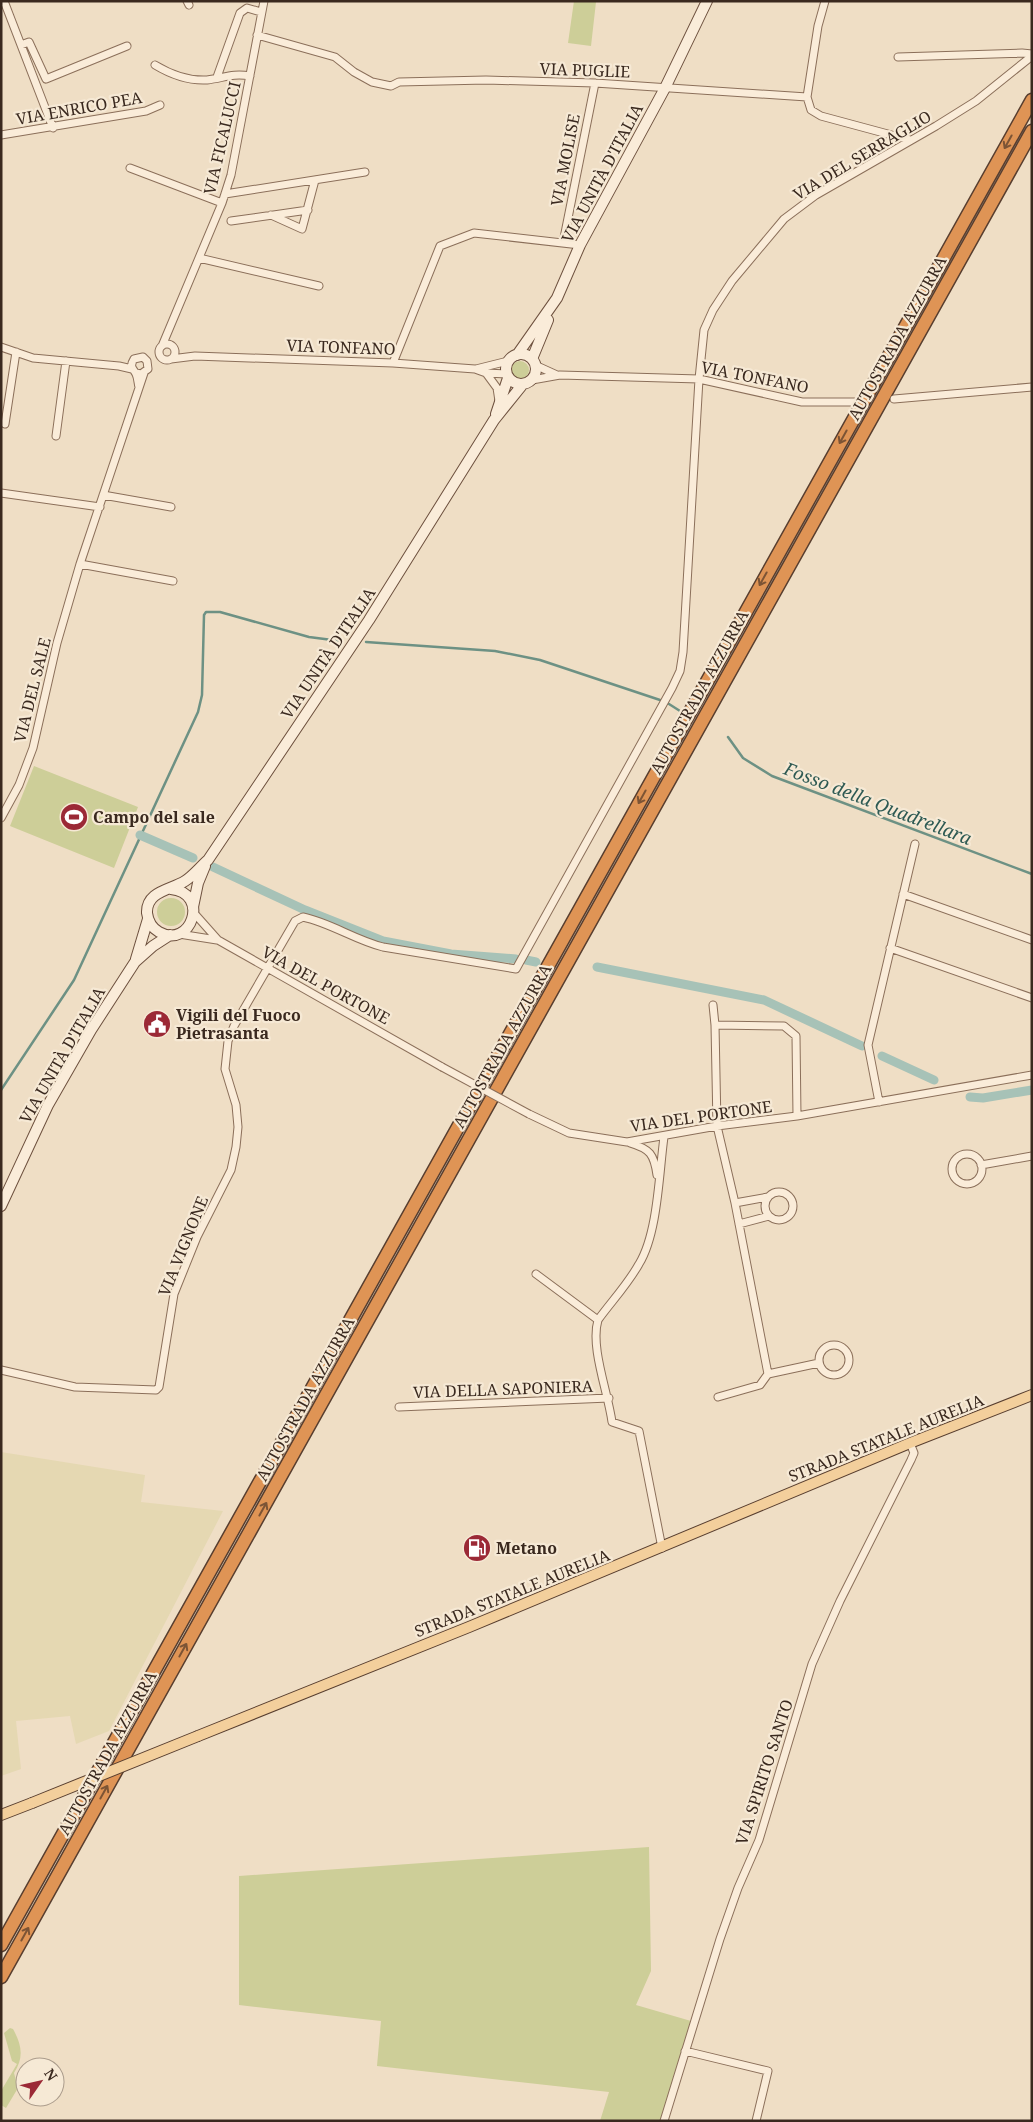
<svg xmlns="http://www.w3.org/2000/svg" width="1033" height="2122" viewBox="0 0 1033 2122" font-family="'Noto Serif',serif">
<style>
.farmland{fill:#e5d8b2}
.green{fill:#cdce98}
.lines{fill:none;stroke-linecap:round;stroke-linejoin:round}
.stream{stroke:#6d9184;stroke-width:2.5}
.canal{stroke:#a7c2b7;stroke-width:9}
.street-casing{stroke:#8b6f5a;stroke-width:9}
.secondary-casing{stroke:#6d503e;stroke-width:12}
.primary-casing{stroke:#583e2f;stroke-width:12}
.highway-casing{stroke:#583e2f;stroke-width:15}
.street{stroke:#faecd9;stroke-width:7}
.secondary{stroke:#faecd9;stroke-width:10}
.primary{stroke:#f3cf9c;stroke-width:10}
.highway{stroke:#df9455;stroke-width:12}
.street-bridge-casing{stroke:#8b6f5a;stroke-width:9;stroke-linecap:butt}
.primary-bridge-casing{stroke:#583e2f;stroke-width:12;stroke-linecap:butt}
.street-bridge{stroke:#faecd9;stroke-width:7}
.primary-bridge{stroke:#f3cf9c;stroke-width:10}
.oneway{stroke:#7c5435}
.labels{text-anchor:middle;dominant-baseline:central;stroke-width:4.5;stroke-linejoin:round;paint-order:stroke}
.street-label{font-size:16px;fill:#3a291f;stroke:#f6e9d5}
.poi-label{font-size:16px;font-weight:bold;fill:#3a291f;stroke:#f6e9d5;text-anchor:start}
.water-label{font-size:18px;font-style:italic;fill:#2e5a53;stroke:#f6e9d5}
</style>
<rect width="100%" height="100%" fill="#efdec5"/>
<path class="farmland" d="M1,1452L145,1475L141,1502L223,1511L109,1731L76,1744L70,1716L16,1721L21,1769L1,1776Z"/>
<path class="green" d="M574,1L596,2L591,46L568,43Z
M511 370a9 9 0 1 1 18 0a9 9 0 1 1-18 0Z
M34,766L138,807L114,868L10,826Z
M157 912a14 14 0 1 1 28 0a14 14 0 1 1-28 0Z
M649,1847L651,1971L636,2005L691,2021L660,2121H600L609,2092L377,2066L381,2021L239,2005V1876Z
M10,2028L13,2029C22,2045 24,2058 14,2073L18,2088L6,2108L1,2105V2091L17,2064L12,2061L4,2033Z"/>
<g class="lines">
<path class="stream" d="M366,642L495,651L540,660L660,700
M669,704L680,711
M728,737L743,758L772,776L1032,874
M1,1090L74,980L198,712L202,695L204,615L206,612H220L309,637L340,641"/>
<path class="canal" d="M140,835L193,858
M213,867L305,910L383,941L451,954L516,959
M526,960L536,962
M597,967L764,1000L862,1046
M882,1056L934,1080
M970,1097L983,1098L1032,1090"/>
<defs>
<path id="street" d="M4,1L53,128
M187,1L189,5
M257,35L335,57L354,72L372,82L391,86L399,82L486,80L595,83L807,97L811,110L821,116L910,140
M21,45L29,42L46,79L127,46
M898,57L1022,53L1032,54
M155,65C170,74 189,81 207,80C224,78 232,73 250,76
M217,77L240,13L247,8L261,12
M807,97L818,26L825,1
M1,135L146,111L160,105
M130,168L222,203
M225,194L365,172
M271,215L302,229L315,180
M231,221L308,210
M563,243L595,83
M199,258L319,286
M159 352a8 8 0 1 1 16 0a8 8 0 1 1-16 0Z
M162,346L222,203L231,175L264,1
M1,347L33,358L119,366L132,369
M171,359L195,356L393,363L475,369L486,373L507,374
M393,363L440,246L474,233L580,245
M535,365L557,375
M476,369L508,361
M136,373L141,374L148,369L147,361L143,357L134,359C129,367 133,368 136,374C138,378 138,384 139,387
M486,373L497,388L499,401
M532,380L560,375L699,379L802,402H854
M894,399L1032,387
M5,424L16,352
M56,436L66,361
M1,493L100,507
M103,495L171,507
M80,564L173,581
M1,818L19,785L33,748L57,643L80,564L144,373
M903,894L1032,940
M194,913L218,940L442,1067
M179,934L217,940
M890,948L1032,998
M713,1005L715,1025L717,1126L735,1203L768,1374
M715,1025L784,1026L796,1036L797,1116
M879,1102L868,1045L915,844
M529,1114L569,1133L627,1142L717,1126L797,1116L1032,1075
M630,1143C650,1149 654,1154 657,1175
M952 1169a15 15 0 1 1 30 0a15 15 0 1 1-30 0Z
M981,1165L1032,1156
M765 1206a14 14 0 1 1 28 0a14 14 0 1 1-28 0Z
M735,1203L768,1197
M739,1224L769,1216
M536,1274L598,1320C611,1302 628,1284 639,1264C658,1233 659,1173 664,1137
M598,1320C590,1347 608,1392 612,1422L639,1431L662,1548
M819 1360a15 15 0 1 1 30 0a15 15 0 1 1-30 0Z
M1,1370L75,1387L156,1390L159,1387L174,1294L197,1237L231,1170L236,1147L238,1127L236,1105L225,1069L228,1041L234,1026L295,921L303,917C331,923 355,940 383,947L516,969L672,688L680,671L683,652L699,379L704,330L713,310L732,281L784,219L816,195L936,126L976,101L1032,56
M718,1397L760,1385L768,1374L819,1363
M399,1407L609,1398
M685,2051L768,2071L756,2121
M664,2121L720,1939L738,1888L759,1840L812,1664L840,1601L911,1460L914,1453L910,1443"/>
<path id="secondary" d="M506 369a15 15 0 1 1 30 0a15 15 0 1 1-30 0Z
M517,355L557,298L580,245L665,88L707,1
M532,359L548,320
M496,414L508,378
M171,889C211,893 191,950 159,932C152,928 148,921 147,913C146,891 171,890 185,881C193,876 200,867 208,860L369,620L494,420L523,384
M193,907L198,883L205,866
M136,959L148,919
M1,1206L48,1105L91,1030L135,962L153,946L170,935"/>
<path id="primary" d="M198,1736L469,1627L910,1443L1032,1395
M1,1815L32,1803"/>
<path id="highway" d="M1,1945L1032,100
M1,1977L1032,131"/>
</defs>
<use href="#street" class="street-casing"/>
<use href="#secondary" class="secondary-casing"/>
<use href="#primary" class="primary-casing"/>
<use href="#highway" class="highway-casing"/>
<use href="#street" class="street"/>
<use href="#secondary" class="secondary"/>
<use href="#primary" class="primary"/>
<use href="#highway" class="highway"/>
<defs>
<path id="street-bridge" d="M442,1067L529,1114"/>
<path id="primary-bridge" d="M32,1803L198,1736"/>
</defs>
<use href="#street-bridge" class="street-bridge-casing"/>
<use href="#primary-bridge" class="primary-bridge-casing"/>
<use href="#street-bridge" class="street-bridge"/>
<use href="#primary-bridge" class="primary-bridge"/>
</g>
<defs><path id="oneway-shaft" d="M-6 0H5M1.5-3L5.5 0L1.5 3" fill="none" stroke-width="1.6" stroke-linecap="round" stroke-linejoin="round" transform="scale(1.25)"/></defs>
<g class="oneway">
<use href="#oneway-shaft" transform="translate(1008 142) rotate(119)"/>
<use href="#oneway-shaft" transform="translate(843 437) rotate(119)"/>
<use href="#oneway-shaft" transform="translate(763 579) rotate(119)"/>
<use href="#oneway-shaft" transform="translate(642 797) rotate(119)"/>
<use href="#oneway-shaft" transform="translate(263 1509) rotate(-61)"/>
<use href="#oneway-shaft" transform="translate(183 1650) rotate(-61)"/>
<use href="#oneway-shaft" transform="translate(104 1792) rotate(-61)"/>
<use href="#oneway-shaft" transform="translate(25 1934) rotate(-61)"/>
</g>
<defs>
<symbol id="stadium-disc" viewBox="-11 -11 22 22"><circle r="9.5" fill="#9b2936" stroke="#f6e9d5"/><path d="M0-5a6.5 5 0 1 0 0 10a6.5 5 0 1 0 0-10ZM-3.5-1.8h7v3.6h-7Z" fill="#fff"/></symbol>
<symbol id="civic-disc" viewBox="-11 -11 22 22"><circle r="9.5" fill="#9b2936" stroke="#f6e9d5"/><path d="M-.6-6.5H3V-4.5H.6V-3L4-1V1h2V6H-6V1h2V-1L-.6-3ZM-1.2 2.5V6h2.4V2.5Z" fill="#fff"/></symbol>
<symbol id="fuel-disc" viewBox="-11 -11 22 22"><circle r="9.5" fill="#9b2936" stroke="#f6e9d5"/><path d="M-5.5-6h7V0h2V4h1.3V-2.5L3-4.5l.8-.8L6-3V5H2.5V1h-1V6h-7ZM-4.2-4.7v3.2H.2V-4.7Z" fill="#fff"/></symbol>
</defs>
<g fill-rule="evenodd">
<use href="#stadium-disc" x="58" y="801" width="32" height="32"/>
<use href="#civic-disc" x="141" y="1008" width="32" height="32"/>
<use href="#fuel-disc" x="461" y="1532" width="32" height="32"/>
</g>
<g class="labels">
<g class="street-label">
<text transform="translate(585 70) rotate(2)">VIA PUGLIE</text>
<text transform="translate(79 108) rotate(-10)">VIA ENRICO PEA</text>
<text transform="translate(222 138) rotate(-77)">VIA FICALUCCI</text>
<text transform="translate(862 155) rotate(-31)">VIA DEL SERRAGLIO</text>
<text transform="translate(565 160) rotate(-79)">VIA MOLISE</text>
<text transform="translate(602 173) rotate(-62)">VIA UNITÀ D'ITALIA</text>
<text transform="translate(897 338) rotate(-61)">AUTOSTRADA AZZURRA</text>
<text transform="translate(341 347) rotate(2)">VIA TONFANO</text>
<text transform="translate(755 377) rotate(11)">VIA TONFANO</text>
<text transform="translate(328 653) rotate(-56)">VIA UNITÀ D'ITALIA</text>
<text transform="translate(32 690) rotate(-76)">VIA DEL SALE</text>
<text transform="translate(699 692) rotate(-61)">AUTOSTRADA AZZURRA</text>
<text transform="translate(326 985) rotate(29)">VIA DEL PORTONE</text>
<text transform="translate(502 1046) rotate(-61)">AUTOSTRADA AZZURRA</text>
<text transform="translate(62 1055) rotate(-60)">VIA UNITÀ D'ITALIA</text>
<text transform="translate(701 1116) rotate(-8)">VIA DEL PORTONE</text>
<text transform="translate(183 1246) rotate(-68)">VIA VIGNONE</text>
<text transform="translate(503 1389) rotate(-2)">VIA DELLA SAPONIERA</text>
<text transform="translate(305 1399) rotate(-61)">AUTOSTRADA AZZURRA</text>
<text transform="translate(886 1438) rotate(-22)">STRADA STATALE AURELIA</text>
<text transform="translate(512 1593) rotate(-22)">STRADA STATALE AURELIA</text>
<text transform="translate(107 1753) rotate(-61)">AUTOSTRADA AZZURRA</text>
<text transform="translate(764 1772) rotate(-72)">VIA SPIRITO SANTO</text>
</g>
<g class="poi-label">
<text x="93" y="817">Campo del sale</text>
<text x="176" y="1015">Vigili del Fuoco<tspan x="176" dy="18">Pietrasanta</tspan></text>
<text x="496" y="1548">Metano</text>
</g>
<g class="water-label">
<text transform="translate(878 803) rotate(21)">Fosso della Quadrellara</text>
</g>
</g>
<rect width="1033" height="2122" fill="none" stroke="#3a291f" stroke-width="5"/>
<g transform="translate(40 2082) rotate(56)"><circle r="24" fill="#f6e9d5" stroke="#ab9c8c"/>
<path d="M0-4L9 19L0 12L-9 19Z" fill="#9b2936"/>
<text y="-8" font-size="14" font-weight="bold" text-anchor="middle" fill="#3a291f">N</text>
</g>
</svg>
